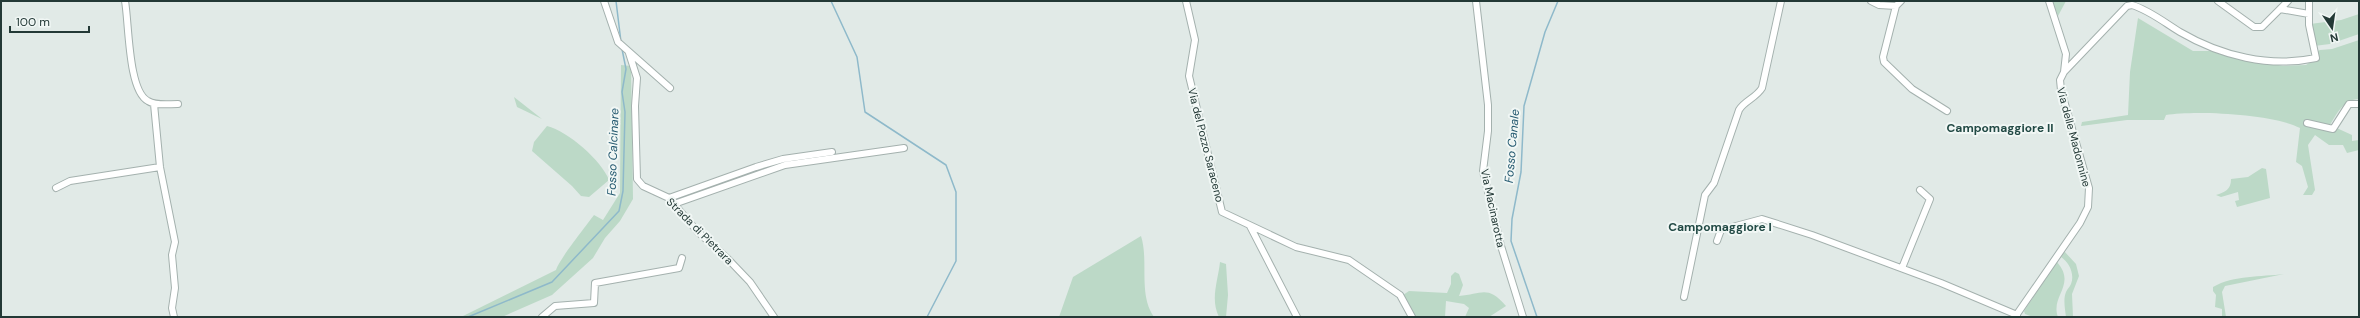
<svg xmlns="http://www.w3.org/2000/svg" width="2360" height="318" viewBox="0 0 2360 318" font-family="'DM Sans',sans-serif">
<style>
.green{fill:#bcd9c7}
.lines{fill:none;stroke-linecap:round;stroke-linejoin:round}
.stream{stroke:#8eb9ca;stroke-width:1.5}
.minor-casing{stroke:#a4b1ae;stroke-width:8}
.minor{stroke:#fff;stroke-width:6}
.labels{text-anchor:middle;dominant-baseline:central;stroke-width:4;stroke-linejoin:round;paint-order:stroke}
.street-label{font-size:11px;fill:#233936;stroke:#f1f7f5}
.neighbourhood-label{font-size:12px;font-weight:bold;fill:#214944;stroke:#f1f7f5}
.water-label{font-size:12px;font-style:italic;fill:#23586f;stroke:#f1f7f5}
</style>
<rect width="100%" height="100%" fill="#e1eae7"/>
<path class="green" d="M2052,1H2066L2058,16Z
M2359,14V34L2330,44L2314,46L2310,24L2341,20Z
M2138,18L2193,51H2210L2283,66L2306,65L2312,61V54L2320,50L2332,49L2359,40V99C2344,99 2337,113 2330,125L2352,135V141L2359,140V150L2347,153L2343,145H2329L2315,135L2308,145L2315,190L2312,195H2303L2308,187L2302,166L2296,162L2300,128C2274,114 2195,110 2166,115L2164,120H2127L2081,126L2082,122L2128,115L2130,72Z
M621,65L631,66L633,199L620,221L605,238L593,258L552,295L502,317H461L556,270C559,260 585,227 594,215L603,220L620,193Z
M514,97L542,119L517,107Z
M547,126C568,131 602,161 609,180L589,197L581,196L572,186L532,151L534,142Z
M2262,168L2266,169L2270,198L2237,207L2235,201L2239,200L2238,192L2221,197L2216,195C2225,192 2231,190 2231,179L2248,177Z
M1141,236C1149,261 1138,294 1154,317H1059L1073,277Z
M2064,251L2076,264L2079,276L2072,294L2073,317H2066C2065,309 2063,299 2066,292C2067,289 2070,287 2071,284C2075,274 2069,262 2061,257Z
M1220,262L1226,264L1228,295L1226,317H1219C1210,299 1218,281 1220,262Z
M2057,262C2077,285 2050,296 2058,317H2033L2025,314L2024,311Z
M1455,272L1459,274L1463,285L1459,296C1481,295 1487,284 1506,306L1489,317H1465L1469,308L1464,304L1446,301L1445,317H1416L1403,295L1409,291L1447,293L1451,284V276Z
M2284,274L2225,286L2222,292L2226,317H2222V309L2215,307L2216,295L2213,291V287C2234,275 2261,277 2284,274Z"/>
<g class="lines">
<path class="stream" d="M616,1L621,42
M831,1L857,57L865,112L946,165L956,192V261L927,317
M468,317L552,282L619,211L623,191L625,112L622,92L626,69L622,49
M1537,317L1511,241L1512,219L1521,172L1524,106L1545,32L1558,1"/>
<defs>
<path id="minor" d="M125,1C129,23 128,91 148,101C156,106 168,104 178,104
M604,1L618,42L670,88
M1186,1L1195,40L1189,76L1222,212L1296,247L1349,260L1400,295L1412,317
M1476,1L1488,105V131L1483,171L1501,246L1523,317
M1871,1L1879,5L1896,6
M1901,1L1896,6L1883,57L1884,62L1912,89L1947,111
M2049,1L2066,54L2064,72
M2218,1L2254,27H2262L2288,1
M2280,9L2309,14
M629,53L637,78L635,106L637,179L643,186L669,198L698,232L728,259L750,282L774,317
M154,104L160,167L175,242L172,255L175,288L172,308L174,317
M2307,123L2333,129L2349,104H2359
M56,188L70,181L160,167
M669,198L756,167L783,159L832,152
M674,204L785,165L904,148
M1250,226L1297,317
M1717,241L1721,230L1762,219L1812,235L1941,283L2017,315
M1902,268L1930,199L1920,190
M1684,297L1705,195L1714,183L1739,110C1744,101 1756,98 1762,88L1781,1
M542,317L555,306L594,303L595,283L679,268L682,258
M2015,317L2080,223L2088,207L2089,188L2061,90L2060,80L2064,72L2127,6L2132,5C2149,10 2165,23 2180,32C2221,56 2270,68 2316,58L2309,25V1"/>
</defs>
<use href="#minor" class="minor-casing"/>
<use href="#minor" class="minor"/>
</g>
<g class="labels">
<g class="street-label">
<text transform="translate(2074 137) rotate(75)">Via delle Madonnine</text>
<text transform="translate(1206 145) rotate(76)">Via del Pozzo Saraceno</text>
<text transform="translate(1493 208) rotate(78)">Via Macinarotta</text>
<text transform="translate(700 231) rotate(45)">Strada di Pietrara</text>
</g>
<g class="neighbourhood-label">
<text x="2000" y="128">Campomaggiore II</text>
<text x="1720" y="227">Campomaggiore I</text>
</g>
<g class="water-label">
<text transform="translate(1512 146) rotate(-85)">Fosso Canale</text>
<text transform="translate(613 152) rotate(-88)">Fosso Calcinare</text>
</g>
</g>
<rect width="2360" height="318" fill="none" stroke="#233936" stroke-width="4"/>
<g transform="translate(2332 28) rotate(167)" stroke="#f1f7f5" stroke-width="3" paint-order="stroke">
<path d="M0-3L7 15L0 10L-7 15Z" fill="#233936"/>
<text y="-6" font-size="11" font-weight="bold" text-anchor="middle" fill="#233936">N</text>
</g>
<path d="M10 26v6h79v-6" fill="none" stroke="#233936" stroke-width="2"/>
<text x="16" y="26" font-size="12" fill="#233936" stroke="#f1f7f5" stroke-width="3" paint-order="stroke">100 m</text>
</svg>
